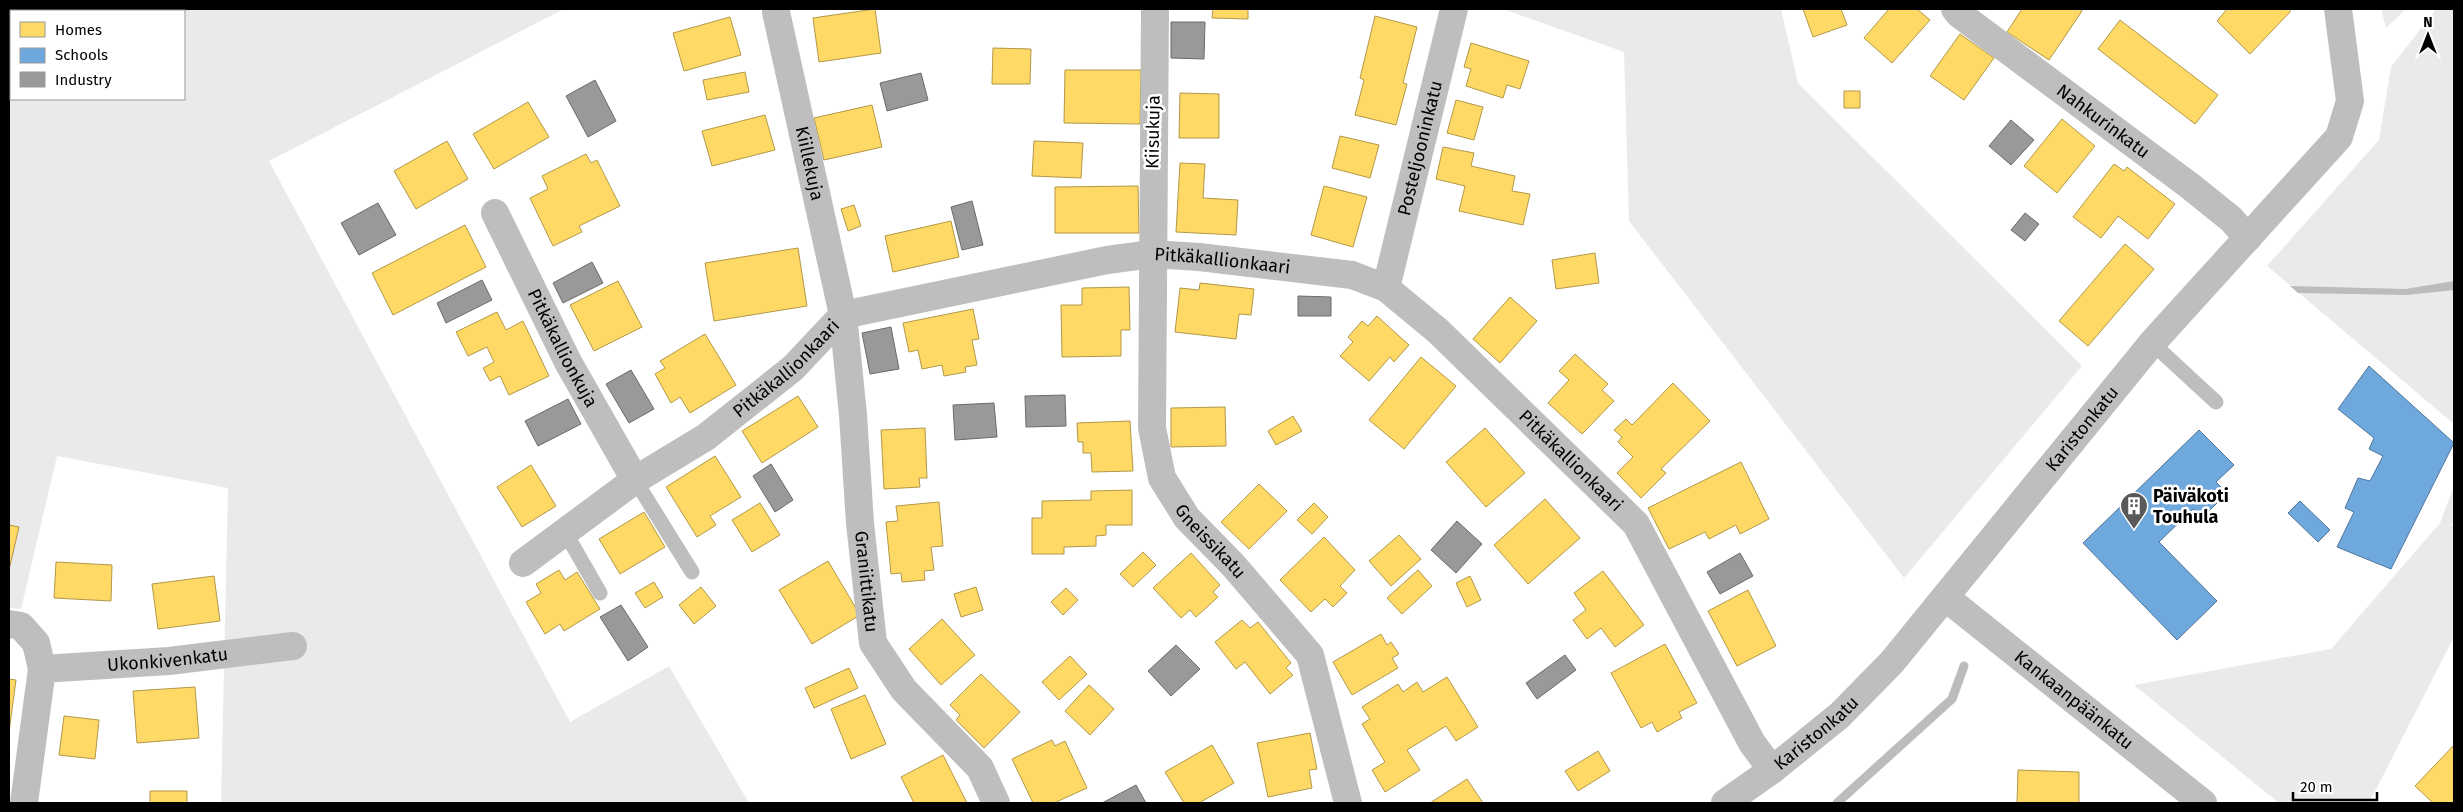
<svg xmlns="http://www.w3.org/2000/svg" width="2463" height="812" viewBox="0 0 2463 812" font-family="'Fira Sans',sans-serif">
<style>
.green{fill:#eaeaea;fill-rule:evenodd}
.water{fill:#bcbcbc}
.homes{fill:#ffd966;stroke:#b29847}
.schools{fill:#6fa8dc;stroke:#4e769a}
.industry{fill:#999;stroke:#6b6b6b}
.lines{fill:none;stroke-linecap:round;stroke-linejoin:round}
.stream{stroke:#bcbcbc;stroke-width:9}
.service{stroke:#bebebe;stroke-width:15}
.minor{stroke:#bebebe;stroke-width:28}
.tertiary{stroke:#bebebe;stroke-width:28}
.labels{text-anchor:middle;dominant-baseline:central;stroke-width:5;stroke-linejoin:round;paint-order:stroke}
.street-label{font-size:18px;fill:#000;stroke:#fff}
.poi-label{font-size:18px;font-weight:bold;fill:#000;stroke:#fff;text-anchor:start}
</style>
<rect width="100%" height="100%" fill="#fff"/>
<path class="green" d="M9,9H564L269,161L570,722L669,666L749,803H221L228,488L57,456L21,609L9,608ZM11,11H184V99H11Z
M1503,9H1781L1798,83L2082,366L1904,578L1629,221L1624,52Z
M2381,9H2406L2386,28Z
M2436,9H2454V424L2267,266L2379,140L2391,67Z
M2454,486V524H2449L2454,526V637L2369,803H2279L2134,685L2331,649L2440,523Z"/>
<path class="water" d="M2454,281V290L2407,295L2298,293L2290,286L2405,289Z"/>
<path class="homes" d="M875,9L881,53L819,62L813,18Z
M1213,9H1248V19L1212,18Z
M1803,9H1841L1847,25L1813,37Z
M1889,9H1917L1930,20L1892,63L1864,38Z
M2022,9H2079L2082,11L2049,60L2007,32Z
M2227,9H2290V12L2250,54L2217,21Z
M1375,16L1417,27L1403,83L1407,84L1396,125L1355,115L1364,80L1360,78Z
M730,17L741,55L684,71L673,33Z
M2120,20L2218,95L2195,124L2098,49Z
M1960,34L1994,58L1964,100L1930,76Z
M1471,43L1529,61L1520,89L1507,85L1503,98L1466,86L1471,69L1464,67Z
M993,48L1031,49L1030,84H992Z
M1065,70H1141L1140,124L1064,123Z
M745,72L749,92L707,100L703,80Z
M1844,91H1860V108H1844Z
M1180,93L1219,94V138H1179Z
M1456,100L1483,107L1474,140L1447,133Z
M528,102L549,137L494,169L473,134Z
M872,105L882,147L824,160L814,118Z
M765,115L775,150L712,166L702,131Z
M2062,119L2095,146L2057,193L2024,166Z
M1340,136L1379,145L1370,178L1332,168Z
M447,141L468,179L416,209L394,171Z
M1034,141L1083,143L1081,178L1032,176Z
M1443,147L1474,153L1471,166L1515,176L1512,191L1530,194L1523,225L1459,211L1465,186L1436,179Z
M586,154L591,163L597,160L620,206L579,226L582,232L553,246L530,198L548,189L542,176Z
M1180,163L1205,164L1203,198L1238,200L1236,235L1176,232Z
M2114,164L2124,171L2127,167L2175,204L2148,239L2118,216L2101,238L2073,217Z
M1138,186L1139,233H1055V187Z
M1324,186L1367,197L1353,247L1311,235Z
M854,205L861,226L848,231L841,209Z
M951,221L959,257L893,272L885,236Z
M465,225L486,267L393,315L372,273Z
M2125,244L2154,269L2088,346L2059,321Z
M798,248L807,306L714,321L705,263Z
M1595,253L1599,283L1556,289L1552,260Z
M618,281L642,327L594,351L570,305Z
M1200,283L1254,289L1251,315L1239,314L1236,339L1175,332L1180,288L1199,290Z
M1129,287L1130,330H1121V356L1062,357L1061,305H1082V288Z
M1510,297L1537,321L1500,363L1473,339Z
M973,309L979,339L972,340L977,365L965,367L966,372L944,376L942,365L922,369L918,350L909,352L903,323Z
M497,312L506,330L523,321L549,376L509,395L500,376L490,381L483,368L494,362L487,347L468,356L456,332Z
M1377,316L1409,345L1394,362L1390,357L1369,381L1340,356L1353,342L1348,337L1362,321L1368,326Z
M705,334L736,385L690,413L680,397L671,403L655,374L665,368L660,361Z
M1575,354L1608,384L1602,390L1614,401L1582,434L1548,403L1569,380L1559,371Z
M1421,357L1456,386L1404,449L1369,420Z
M1673,383L1710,421L1661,469L1666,473L1641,498L1617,473L1633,457L1618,442L1622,437L1614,430L1626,419L1632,425Z
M798,396L818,427L762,463L742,431Z
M1225,407L1226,446L1171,447V408Z
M1293,416L1302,431L1276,445L1268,431Z
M1130,421L1133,471L1092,472L1091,453H1083V442H1078L1077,423Z
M925,428L927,478H919L920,487L884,489L881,430Z
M1485,428L1525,473L1486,507L1446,462Z
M715,456L741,497L710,516L716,525L697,537L666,487Z
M1741,462L1769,519L1740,534L1736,525L1709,539L1705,532L1669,549L1648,508Z
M531,465L556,506L522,527L497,487Z
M1259,484L1287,511L1249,549L1221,522Z
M1132,490V525H1106V535L1096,536V546L1064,547V554H1032V518H1042V501L1091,500V491Z
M1545,499L1580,538L1528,584L1494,545Z
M939,502L943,546L931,547L934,570L924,571L925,580L902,582L901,573L891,574L886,522L898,521L896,506Z
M760,503L780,535L752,552L732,520Z
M1314,503L1328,517L1312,534L1297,520Z
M644,512L665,547L620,574L599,539Z
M9,525L19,527L9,570Z
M1399,535L1421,559L1391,586L1369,561Z
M1324,537L1355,570L1340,586L1347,593L1333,607L1325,599L1311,612L1280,580Z
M1143,552L1156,565L1133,587L1120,574Z
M1191,553L1220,585L1213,592L1218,597L1196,617L1190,610L1181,618L1153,588Z
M828,561L860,615L812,644L779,590Z
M56,562L112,565L111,601L54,598Z
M559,570L565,580L577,572L600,609L564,631L560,624L545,634L526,602L541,593L536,584Z
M1418,570L1432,586L1402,614L1387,598Z
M1603,571L1644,625L1615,647L1601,628L1587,639L1573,620L1586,610L1574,593Z
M214,576L220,621L158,629L152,584Z
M1470,576L1481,600L1467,607L1456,583Z
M654,582L663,597L645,608L635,593Z
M701,587L716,606L694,624L679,605Z
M976,587L983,610L961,617L954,594Z
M1066,588L1078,600L1063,615L1051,602Z
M1748,590L1776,646L1737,666L1708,611Z
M942,619L975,655L941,685L909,649Z
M1242,620L1250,628L1258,622L1291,663L1286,668L1293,675L1270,694L1245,662L1236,669L1215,642Z
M1381,634L1387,645L1391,642L1399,654L1392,658L1398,668L1352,695L1333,662Z
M1665,644L1697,703L1679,712L1682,718L1657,732L1652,722L1641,728L1611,673Z
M1070,656L1087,674L1059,700L1042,682Z
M849,668L858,688L814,708L805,688Z
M981,674L1020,712L984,748L956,720L960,715L950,705Z
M1447,677L1478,727L1456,741L1446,726L1407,750L1420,770L1385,792L1372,770L1385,762L1362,724L1370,719L1362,707L1398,684L1403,692L1417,682L1423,692Z
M9,679L16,680L9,732Z
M1089,685L1114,709L1090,735L1065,711Z
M195,687L199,738L137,743L133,691Z
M865,695L886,744L851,759L831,709Z
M64,716L99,720L95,759L59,755Z
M1310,733L1317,769L1309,770L1312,788L1268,797L1257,743Z
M1052,740L1055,746L1065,741L1087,788L1054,803H1033L1012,759Z
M1212,745L1234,783L1199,803H1184L1165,772Z
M2454,745V803H2433L2415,786Z
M1598,751L1610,771L1578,791L1565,771Z
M943,755L967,803H914L901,777Z
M2018,770L2079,772V803H2017Z
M1467,779L1483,803H1430Z
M150,791H187V803H150Z"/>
<path class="schools" d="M2369,366L2454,443L2391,569L2337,547L2354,512L2345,508L2358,478L2370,481L2383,456L2369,449L2374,438L2338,409Z
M2199,430L2234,465L2216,482L2227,493L2202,518L2193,509L2159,542L2217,601L2177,640L2083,543Z
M2300,501L2330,530L2318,542L2288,513Z"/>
<path class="industry" d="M1171,22H1205L1204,59L1171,58Z
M921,73L928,100L887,111L880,83Z
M595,80L616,121L588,137L566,96Z
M2011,120L2034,140L2011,165L1989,146Z
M972,201L983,245L962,250L951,207Z
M378,203L396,235L359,255L341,223Z
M2025,213L2039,224L2025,241L2011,230Z
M592,262L603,283L563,303L553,283Z
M482,280L492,300L446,323L437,303Z
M1298,296L1331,297V316H1298Z
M891,327L899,369L870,374L862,333Z
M631,370L654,409L629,423L606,384Z
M1065,395L1066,426L1026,427L1025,396Z
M568,399L581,424L538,446L525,421Z
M994,403L997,437L955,440L953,405Z
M771,464L793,500L775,512L753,476Z
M1457,521L1482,544L1456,573L1431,550Z
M1740,553L1753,576L1720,594L1707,572Z
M621,605L648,647L628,661L600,617Z
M1176,645L1200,669L1171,696L1148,671Z
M1565,655L1576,670L1537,699L1526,683Z
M1136,785L1146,803H1102Z"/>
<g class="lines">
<path class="stream" d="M1837,803L1952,699L1964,666"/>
<path class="service" d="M2152,343L2216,402
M635,480L692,572
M565,532L600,593"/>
<g class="minor">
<path id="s1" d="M1155,9L1152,428L1162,478L1187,518L1233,565L1310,655L1348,803"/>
<path id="s2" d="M1955,9L1959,14L2190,186L2231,219L2248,238"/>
<path id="s3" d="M776,12L843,315L853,415L860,523L873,643L904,690L980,768L996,803"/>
<path id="s4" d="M495,213L568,362L635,480"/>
<path id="s5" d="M1386,288L1454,9"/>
<path id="s6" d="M523,563L635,480L706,437L793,368L843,315L1107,260L1152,254L1199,257L1352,275L1386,288L1438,331L1636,524L1752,743L1772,770"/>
<path d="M9,624L21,626L36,643L42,669L24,803"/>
<path id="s7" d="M42,669L169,661L293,646"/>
</g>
<g class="tertiary">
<path id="s8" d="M1945,597L2203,803"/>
<path id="s9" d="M1725,803L1772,770L1840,715L1892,662L2152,343L2339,137L2350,101L2338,9"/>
</g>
</g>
<defs>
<symbol id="building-pin" viewBox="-11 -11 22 30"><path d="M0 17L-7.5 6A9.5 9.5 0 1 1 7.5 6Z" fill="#595959" stroke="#fff"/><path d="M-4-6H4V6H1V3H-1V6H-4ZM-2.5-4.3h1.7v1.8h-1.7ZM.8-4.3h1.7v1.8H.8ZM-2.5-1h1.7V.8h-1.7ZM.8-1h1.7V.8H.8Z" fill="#fff"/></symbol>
</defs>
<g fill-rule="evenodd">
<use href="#building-pin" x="2118" y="490" width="32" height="43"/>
</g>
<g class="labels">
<g class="street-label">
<text stroke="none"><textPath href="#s2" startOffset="186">Nahkurinkatu</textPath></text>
<text transform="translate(1153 132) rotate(-89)">Kiisukuja</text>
<text stroke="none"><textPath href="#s5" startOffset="144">Posteljooninkatu</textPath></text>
<text stroke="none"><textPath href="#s3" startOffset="155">Kiillekuja</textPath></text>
<text stroke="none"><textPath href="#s6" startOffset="792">Pitkäkallionkaari</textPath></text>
<text stroke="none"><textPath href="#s4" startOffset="151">Pitkäkallionkuja</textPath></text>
<text stroke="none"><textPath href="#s6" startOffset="328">Pitkäkallionkaari</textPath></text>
<text stroke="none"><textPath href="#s9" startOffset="520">Karistonkatu</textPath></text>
<text stroke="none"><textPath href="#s6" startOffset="1212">Pitkäkallionkaari</textPath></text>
<text stroke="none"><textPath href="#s1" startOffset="550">Gneissikatu</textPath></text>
<text stroke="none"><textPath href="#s3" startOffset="578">Graniittikatu</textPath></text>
<text stroke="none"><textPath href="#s7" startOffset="126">Ukonkivenkatu</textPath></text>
<text stroke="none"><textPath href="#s8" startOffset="165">Kankaanpäänkatu</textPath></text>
<text stroke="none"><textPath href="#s9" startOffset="115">Karistonkatu</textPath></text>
</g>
<g class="poi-label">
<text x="2153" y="496">Päiväkoti<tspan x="2153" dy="21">Touhula</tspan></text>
</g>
</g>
<rect width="2463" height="812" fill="none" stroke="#000000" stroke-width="20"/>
<rect x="10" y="10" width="175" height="90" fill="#ffffff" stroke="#999999"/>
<rect x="20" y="22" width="25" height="15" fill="#ffd966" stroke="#999999"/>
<text x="55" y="35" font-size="15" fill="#000000">Homes</text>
<rect x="20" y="48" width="25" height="15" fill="#6fa8dc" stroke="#999999"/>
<text x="55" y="60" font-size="15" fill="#000000">Schools</text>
<rect x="20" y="72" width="25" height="15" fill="#999999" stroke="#999999"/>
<text x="55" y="85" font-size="15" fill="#000000">Industry</text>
<g transform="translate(2428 35)" stroke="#ffffff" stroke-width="4" paint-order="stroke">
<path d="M0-4L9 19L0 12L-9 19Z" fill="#000000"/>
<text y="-8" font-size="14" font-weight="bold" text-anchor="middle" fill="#000000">N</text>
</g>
<path d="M2293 792v8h84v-8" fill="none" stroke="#000000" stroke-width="2.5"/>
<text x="2300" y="792" font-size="15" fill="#000000" stroke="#ffffff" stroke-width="4" paint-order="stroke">20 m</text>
</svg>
